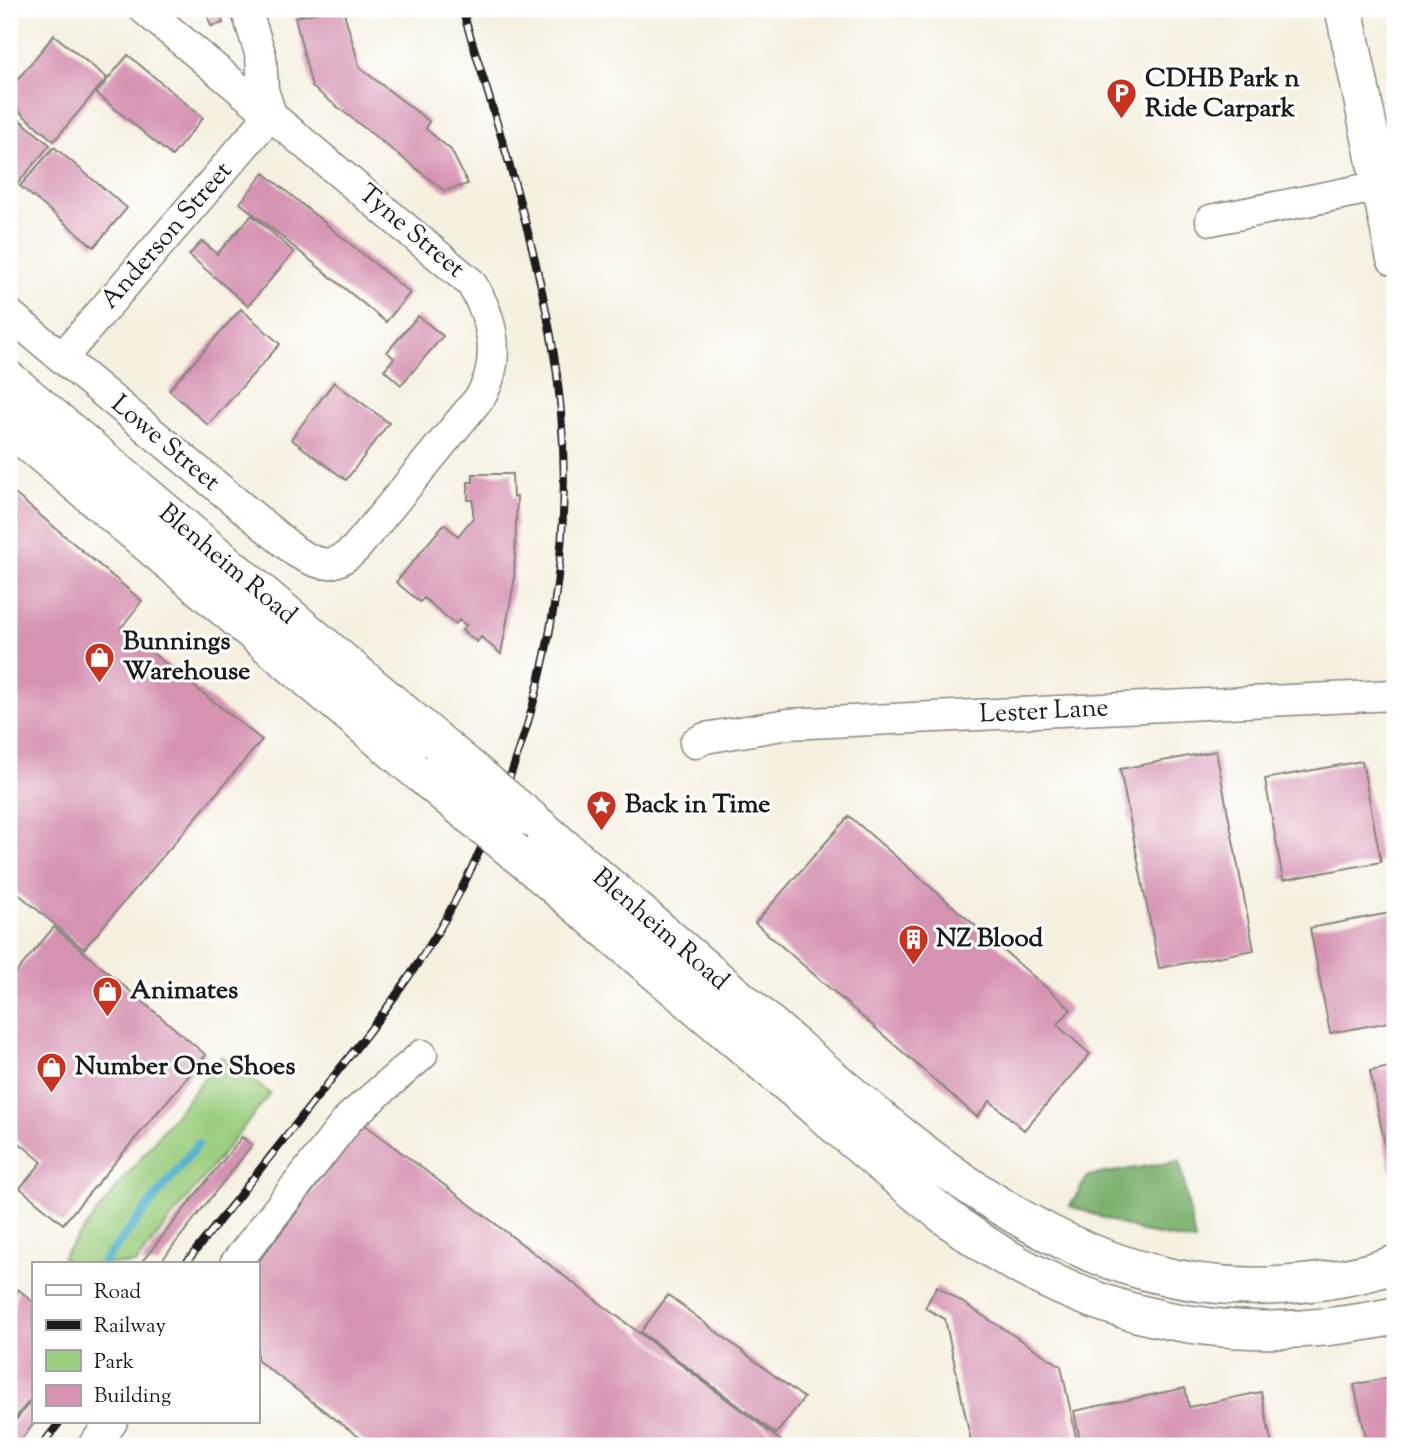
<svg xmlns="http://www.w3.org/2000/svg" width="1404" height="1455" viewBox="0 0 1404 1455" font-family="'Sorts Mill Goudy',serif">
<style>
.green{fill:#9bce7e;stroke:#5c754d;stroke-width:2}
.forest{fill:#7cb16d;stroke:#4c6644;stroke-width:2}
.lines{fill:none;stroke-linecap:round;stroke-linejoin:round}
.stream{stroke:#4baeca;stroke-width:9}
.building{fill:#d592b1}
.minor-casing{stroke:#88867e;stroke-width:33}
.major-casing{stroke:#88867e;stroke-width:40}
.minor{stroke:#fff;stroke-width:30}
.major{stroke:#fff;stroke-width:37}
.rail-casing{stroke:#1c1c1c;stroke-width:8}
.rail{stroke:#fff;stroke-width:5;stroke-dasharray:16;stroke-linecap:butt}
.major-bridge-casing{stroke:#88867e;stroke-width:40;stroke-linecap:butt}
.major-bridge{stroke:#fff;stroke-width:37}
.labels{text-anchor:middle;dominant-baseline:central;stroke-width:6;stroke-linejoin:round;paint-order:stroke}
.poi-label{font-size:26px;font-weight:bold;fill:#1c1c1c;stroke:#fff;text-anchor:start}
.street-label{font-size:26px;fill:#1c1c1c;stroke:#fff}
</style>
<rect width="100%" height="100%" fill="#fff"/>
<filter id="ink" filterUnits="userSpaceOnUse"><feTurbulence type="fractalNoise" baseFrequency=".0143" numOctaves="2"/><feDisplacementMap in="SourceGraphic" scale="14" xChannelSelector="R" yChannelSelector="G"/><feConvolveMatrix kernelMatrix="1 2 1 2 8 2 1 2 1" color-interpolation-filters="sRGB"/></filter>
<filter id="wash" filterUnits="userSpaceOnUse"><feTurbulence type="fractalNoise" baseFrequency=".00686" numOctaves="4" result="noise"/><feDisplacementMap in="SourceGraphic" scale="28" xChannelSelector="R" yChannelSelector="G"/><feGaussianBlur stdDeviation="1.57" result="paint"/><feColorMatrix in="noise" values="0 0 0 0 0 0 0 0 0 0 0 0 0 0 0 0 0 1.4 0 .05"/><feComposite in="paint" operator="in"/></filter>
<g filter="url(#wash)">
<rect width="100%" height="100%" fill="#f5f0e0"/>
<path class="green" d="M222,1056L270,1094L135,1264H72L62,1257Z"/>
<path class="forest" d="M1180,1161L1195,1242L1143,1232L1070,1206L1088,1176Z"/>
<g class="lines">
<path class="stream" d="M102,1264L198,1144"/>
</g>
<g id="blocks">
<path class="building" d="M214,9H219L223,23L211,26L206,11Z
M297,9H321V10L299,15Z
M337,9H343L360,68L429,121L426,129L451,150L468,184L445,191L312,87L295,17Z
M54,35L107,78L54,141L9,103V90Z
M128,55L203,118L172,156L96,93Z
M9,111L50,145L9,194Z
M54,147L127,208L94,247L20,186Z
M264,173L410,293L386,322L240,203Z
M252,215L294,252L248,306L189,255L202,241L217,254Z
M241,309L280,344L208,425L169,390Z
M418,316L443,336L401,385L384,370L394,358L387,352Z
M334,382L389,423L346,480L291,439Z
M473,474H512L513,497H517L514,582L501,654L481,637L477,642L462,630L466,625L459,620L455,624L424,598L420,602L396,582L444,524L458,536L473,518V500H468V482H473Z
M9,489L142,601L121,628L262,740L84,949L9,886Z
M1216,751L1254,950L1159,968L1120,769Z
M1362,761L1381,862L1283,880L1265,779Z
M849,816L1071,1009L1057,1025L1090,1054L1024,1130L990,1101L977,1117L755,923Z
M1395,912V1021L1330,1033L1310,928Z
M54,927L206,1055L63,1224L20,1188L42,1162L9,1134V981Z
M1395,1066V1170L1390,1171L1370,1071Z
M364,1124L788,1446H371L257,1360V1264Z
M242,1137L252,1145L159,1264H140Z
M937,1286L1061,1366L1078,1446H972L945,1319L925,1308Z
M18,1289L33,1302V1396L9,1426V1313L12,1314Z
M668,1295L804,1398L776,1434L641,1332Z
M1395,1376V1446H1368L1354,1385Z
M1185,1388L1189,1407L1261,1392L1272,1446H1081L1074,1411Z
M33,1398L35,1422L16,1446H9V1429Z"/>
</g>
</g>
<g filter="url(#ink)">
<use href="#blocks" fill-opacity="0" stroke="#88867e" stroke-width="2"/>
<g class="lines">
<defs>
<path id="minor" d="M1211,220L1381,186
M9,314L296,552C321,567 334,569 356,548L481,396C502,359 493,318 471,283L144,9
M62,358L271,114L263,90L261,56L246,9
M695,743L705,738L788,724L1395,695
M235,1264L350,1117L422,1055
M93,1446L112,1422"/>
<path id="major" d="M1344,9L1395,257
M9,380L437,741
M9,426L422,775
M527,816C610,887 693,959 776,1030C922,1156 1079,1301 1286,1285C1324,1282 1360,1277 1395,1264
M516,853C609,932 702,1011 795,1090C845,1133 894,1176 945,1216C1080,1321 1229,1351 1395,1316"/>
</defs>
<use href="#minor" class="minor-casing"/>
<use href="#major" class="major-casing"/>
<use href="#minor" class="minor"/>
<use href="#major" class="major"/>
<defs>
<path id="rail" d="M185,1264C230,1208 274,1152 318,1096C357,1047 396,999 429,946C454,907 474,865 492,823C557,668 581,502 551,336C531,225 495,117 462,9
M41,1446L60,1422"/>
</defs>
<use href="#rail" class="rail-casing"/>
<use href="#rail" class="rail"/>
<defs>
<path id="major-bridge" d="M437,741L527,816
M422,775L516,853"/>
</defs>
<use href="#major-bridge" class="major-bridge-casing"/>
<use href="#major-bridge" class="major-bridge"/>
</g>
</g>
<defs>
<symbol id="parking-pin" viewBox="-11 -11 22 30"><path d="M0 17L-7.5 6A9.5 9.5 0 1 1 7.5 6Z" fill="#c8321e" stroke="#fff"/><path d="M-3.5-5.5H1a3.5 3.5 0 0 1 0 7H-1V5.5H-3.5ZM-1-3.4V-.6H.8a1.4 1.4 0 0 0 0-2.8Z" fill="#fff"/></symbol>
<symbol id="shop-pin" viewBox="-11 -11 22 30"><path d="M0 17L-7.5 6A9.5 9.5 0 1 1 7.5 6Z" fill="#c8321e" stroke="#fff"/><path d="M-5-2.5h2.3a2.7 3.5 0 0 1 5.4 0H5L5.5 6h-11ZM-1.5-2.5h3a1.5 2.3 0 0 0-3 0Z" fill="#fff"/></symbol>
<symbol id="sight-pin" viewBox="-11 -11 22 30"><path d="M0 17L-7.5 6A9.5 9.5 0 1 1 7.5 6Z" fill="#c8321e" stroke="#fff"/><path d="M0-6L1.8-2.2L6-1.7L2.9 1.2L3.7 5.4L0 3.3L-3.7 5.4L-2.9 1.2L-6-1.7L-1.8-2.2Z" fill="#fff"/></symbol>
<symbol id="building-pin" viewBox="-11 -11 22 30"><path d="M0 17L-7.5 6A9.5 9.5 0 1 1 7.5 6Z" fill="#c8321e" stroke="#fff"/><path d="M-4-6H4V6H1V3H-1V6H-4ZM-2.5-4.3h1.7v1.8h-1.7ZM.8-4.3h1.7v1.8H.8ZM-2.5-1h1.7V.8h-1.7ZM.8-1h1.7V.8H.8Z" fill="#fff"/></symbol>
</defs>
<g fill-rule="evenodd">
<use href="#parking-pin" x="1104" y="76" width="35" height="47"/>
<use href="#shop-pin" x="82" y="640" width="35" height="47"/>
<use href="#sight-pin" x="584" y="788" width="35" height="47"/>
<use href="#building-pin" x="896" y="922" width="35" height="47"/>
<use href="#shop-pin" x="90" y="974" width="35" height="47"/>
<use href="#shop-pin" x="34" y="1050" width="35" height="47"/>
</g>
<g class="labels">
<g class="poi-label">
<text x="1145" y="79">CDHB Park n<tspan x="1145" dy="30">Ride Carpark</tspan></text>
<text x="123" y="642">Bunnings<tspan x="123" dy="30">Warehouse</tspan></text>
<text x="625" y="805">Back in Time</text>
<text x="936" y="939">NZ Blood</text>
<text x="130" y="991">Animates</text>
<text x="75" y="1067">Number One Shoes</text>
</g>
<g class="street-label">
<text transform="translate(411 232) rotate(40)">Tyne Street</text>
<text transform="translate(167 236) rotate(-49)">Anderson Street</text>
<text transform="translate(165 444) rotate(40)">Lowe Street</text>
<text transform="translate(227 565) rotate(40)">Blenheim Road</text>
<text transform="translate(1044 712) rotate(-3)">Lester Lane</text>
<text transform="translate(660 930) rotate(41)">Blenheim Road</text>
</g>
</g>
<rect width="1404" height="1455" fill="none" stroke="#fff" stroke-width="35"/>
<rect x="32" y="1262" width="228" height="161" fill="#ffffff" stroke="#a4a4a4" stroke-width="2"/>
<rect x="46" y="1285" width="35" height="10" fill="#ffffff" stroke="#a4a4a4" stroke-width="2"/>
<text x="94" y="1298" font-size="21" fill="#1c1c1c">Road</text>
<rect x="46" y="1320" width="35" height="10" fill="#1c1c1c" stroke="#a4a4a4" stroke-width="2"/>
<text x="94" y="1332" font-size="21" fill="#1c1c1c">Railway</text>
<rect x="46" y="1350" width="35" height="21" fill="#9bce7e" stroke="#a4a4a4" stroke-width="2"/>
<text x="94" y="1368" font-size="21" fill="#1c1c1c">Park</text>
<rect x="46" y="1385" width="35" height="21" fill="#d592b1" stroke="#a4a4a4" stroke-width="2"/>
<text x="94" y="1402" font-size="21" fill="#1c1c1c">Building</text>
</svg>
